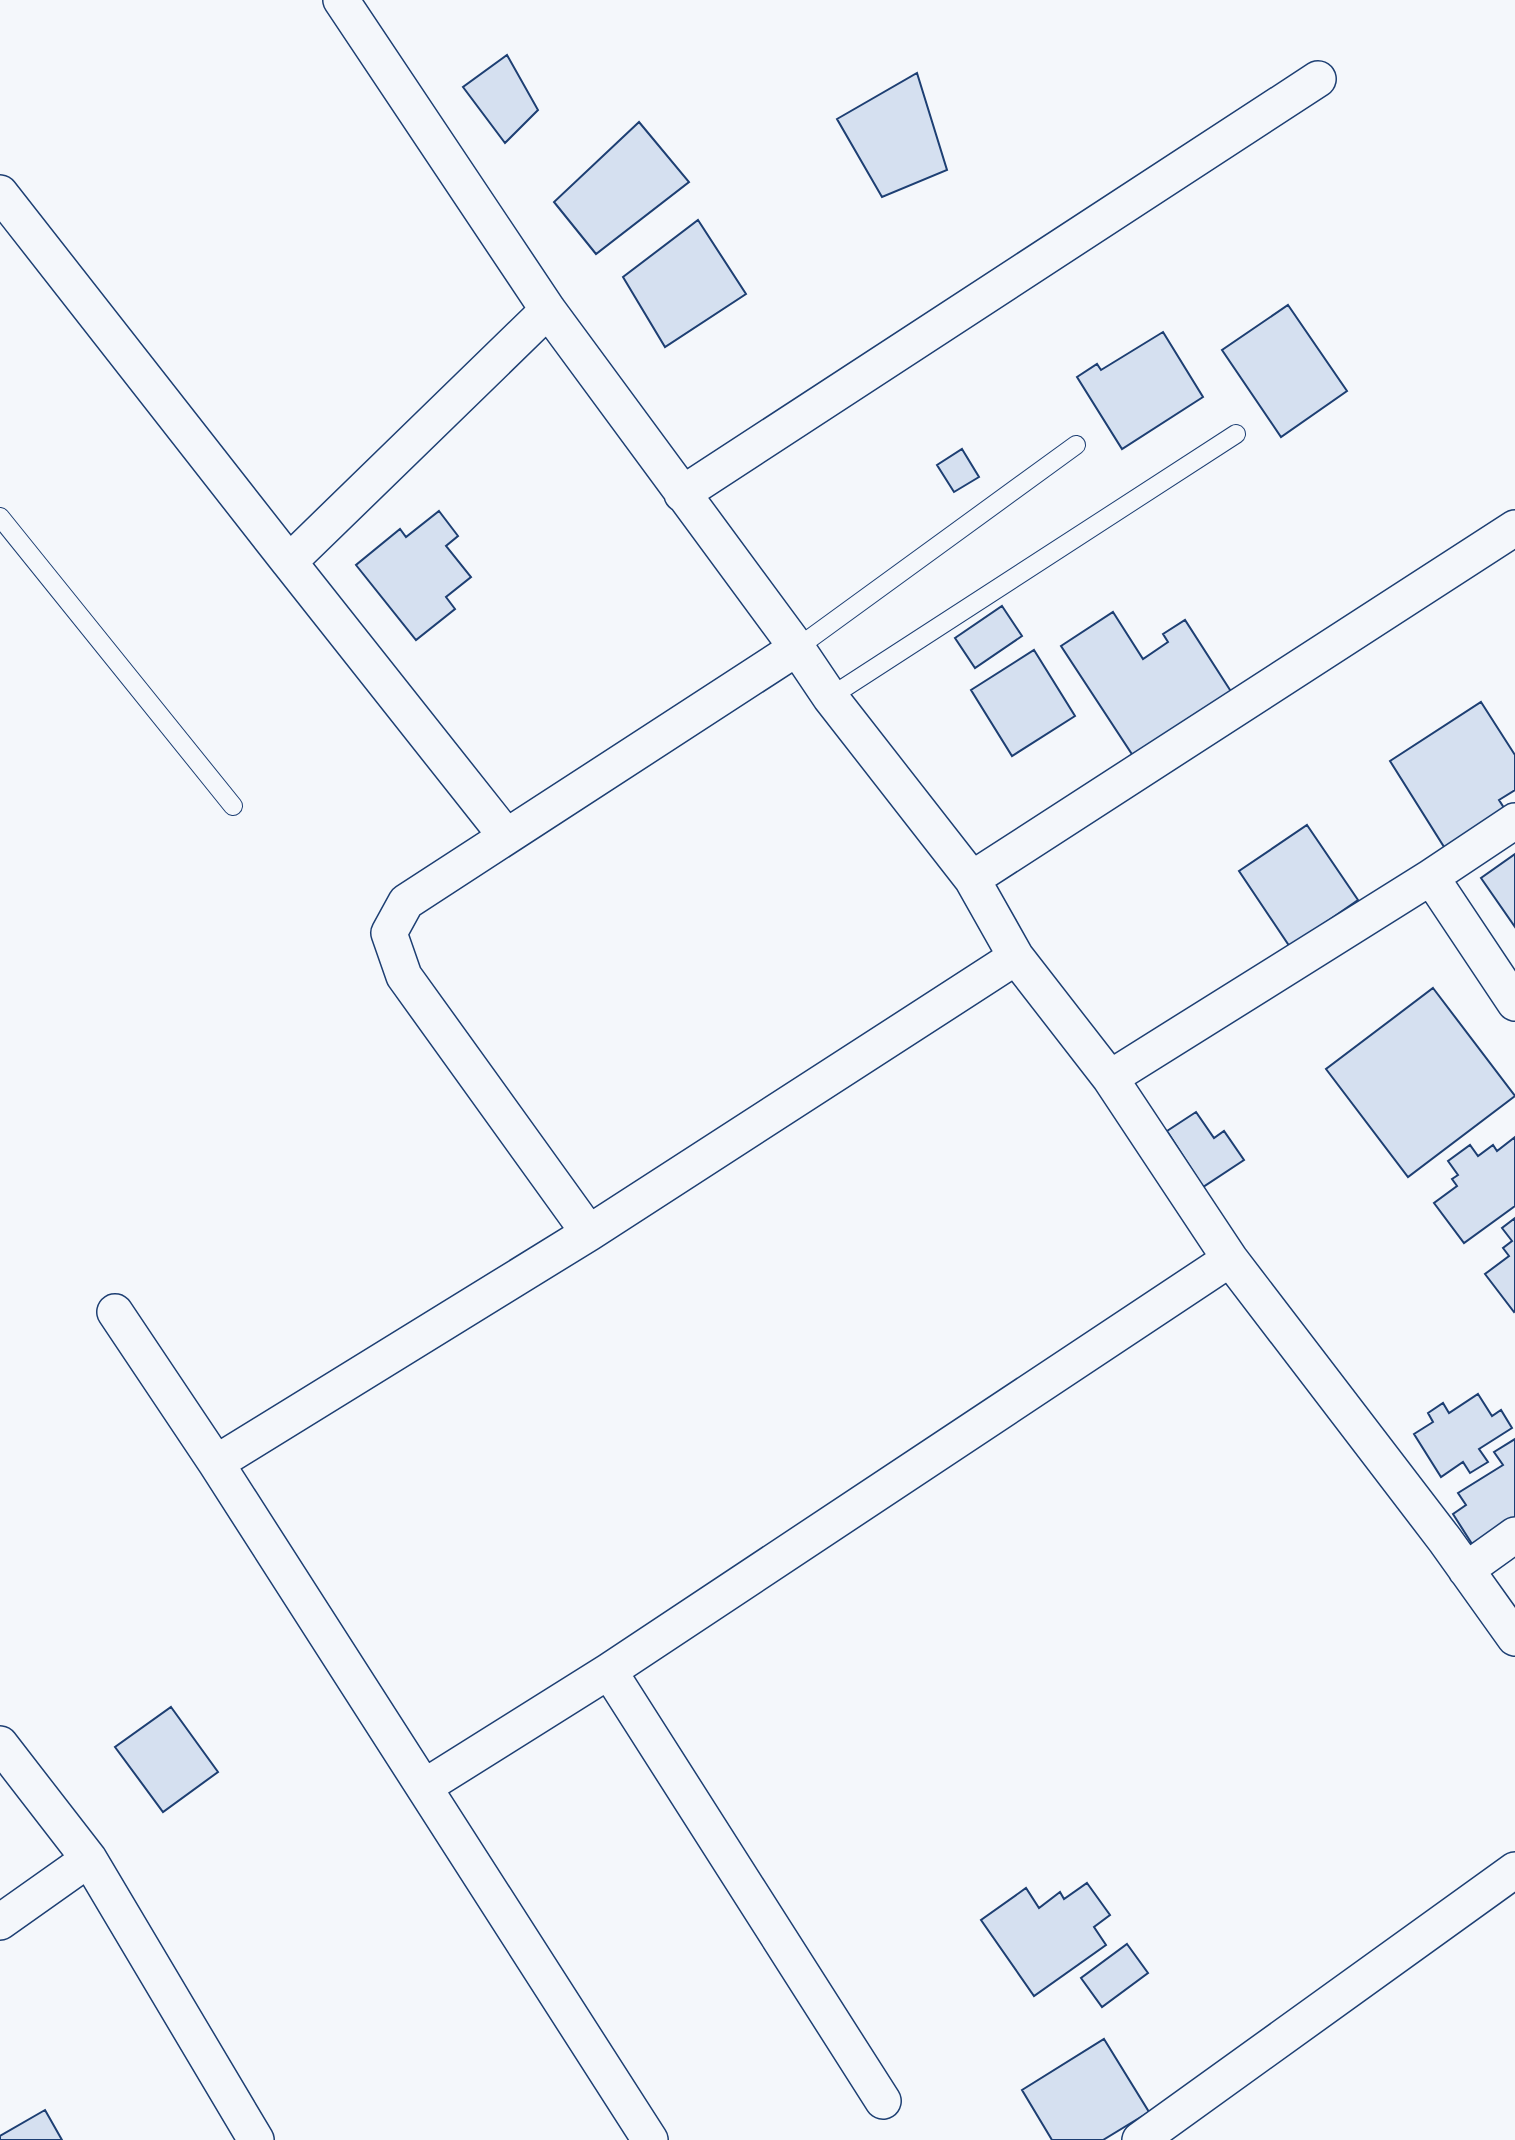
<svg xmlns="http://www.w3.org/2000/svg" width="1515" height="2140" viewBox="0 0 1515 2140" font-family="Commissioner,sans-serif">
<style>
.building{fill:#d5e0f0;stroke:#1d3f73;stroke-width:2}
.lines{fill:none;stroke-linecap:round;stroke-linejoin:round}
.lane-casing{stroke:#1d3f73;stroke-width:20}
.street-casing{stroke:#1d3f73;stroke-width:38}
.lane{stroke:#f4f7fb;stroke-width:18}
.street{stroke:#f4f7fb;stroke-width:35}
</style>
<rect width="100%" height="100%" fill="#f4f7fb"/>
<path class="building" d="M507,55L538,110L505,143L463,87Z
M917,73L947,170L882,197L837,119Z
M639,122L689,182L596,254L554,202Z
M698,220L746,294L665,347L623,277Z
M1288,305L1347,391L1281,437L1222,350Z
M1163,332L1203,397L1122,449L1077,377L1097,364L1101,370Z
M962,449L979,477L954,492L937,465Z
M439,511L458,536L446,546L471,577L446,597L455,609L416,640L356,565L400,529L406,537Z
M1002,606L1022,636L975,668L955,638Z
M1113,612L1143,659L1168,642L1163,634L1185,620L1232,693L1141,768L1061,646Z
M1034,650L1075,716L1012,756L971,690Z
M1481,702L1515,755V790L1499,800L1506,811L1446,850L1390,761Z
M1307,825L1358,900L1290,947L1239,871Z
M1515,854V927L1481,878Z
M1433,988L1515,1096L1408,1177L1326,1069Z
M1196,1112L1214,1138L1224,1131L1244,1160L1203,1187L1167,1131Z
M1515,1137V1206L1464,1243L1434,1203L1457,1186L1452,1179L1458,1175L1448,1161L1470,1145L1478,1156L1493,1145L1497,1151Z
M1515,1218V1311L1514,1312L1485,1274L1509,1256L1503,1248L1512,1241L1502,1228Z
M1478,1394L1492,1416L1501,1410L1512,1428L1479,1449L1488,1462L1470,1473L1463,1462L1441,1477L1414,1434L1433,1422L1428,1413L1443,1403L1449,1413Z
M1515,1439V1521L1474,1547L1453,1514L1466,1505L1458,1493L1503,1465L1494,1452Z
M171,1707L218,1772L163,1812L115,1747Z
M1087,1883L1110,1915L1094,1927L1106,1945L1034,1996L981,1920L1026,1888L1039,1908L1060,1892L1064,1899Z
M1127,1944L1148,1973L1102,2007L1081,1978Z
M1104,2039L1149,2112L1103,2140H1052L1022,2090Z
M45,2110L62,2140H0V2136Z"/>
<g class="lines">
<defs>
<path id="lane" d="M0,517L233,806
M797,648L1076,445
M830,697L1236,434"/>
<path id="street" d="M341,0L548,310L797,648L830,697L972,879L1016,957L1110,1078L1230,1259L1445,1540L1515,1638
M0,193L289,562
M682,494L1318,79
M506,836L289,562L548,310
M1431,877L1515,1003
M972,879L1515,528
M1110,1078L1431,877L1515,821
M589,1233L404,976L389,933L406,902L797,648
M115,1312L216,1463L650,2140
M216,1463L589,1233L1016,957
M1466,1570L1515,1535
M609,1671L883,2101
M0,1744L89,1859L256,2140
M424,1787L609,1671L1230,1259
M0,1922L89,1859
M1140,2140L1515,1870"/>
</defs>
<use href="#lane" class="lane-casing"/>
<use href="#street" class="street-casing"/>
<use href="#lane" class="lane"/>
<use href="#street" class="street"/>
</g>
</svg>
